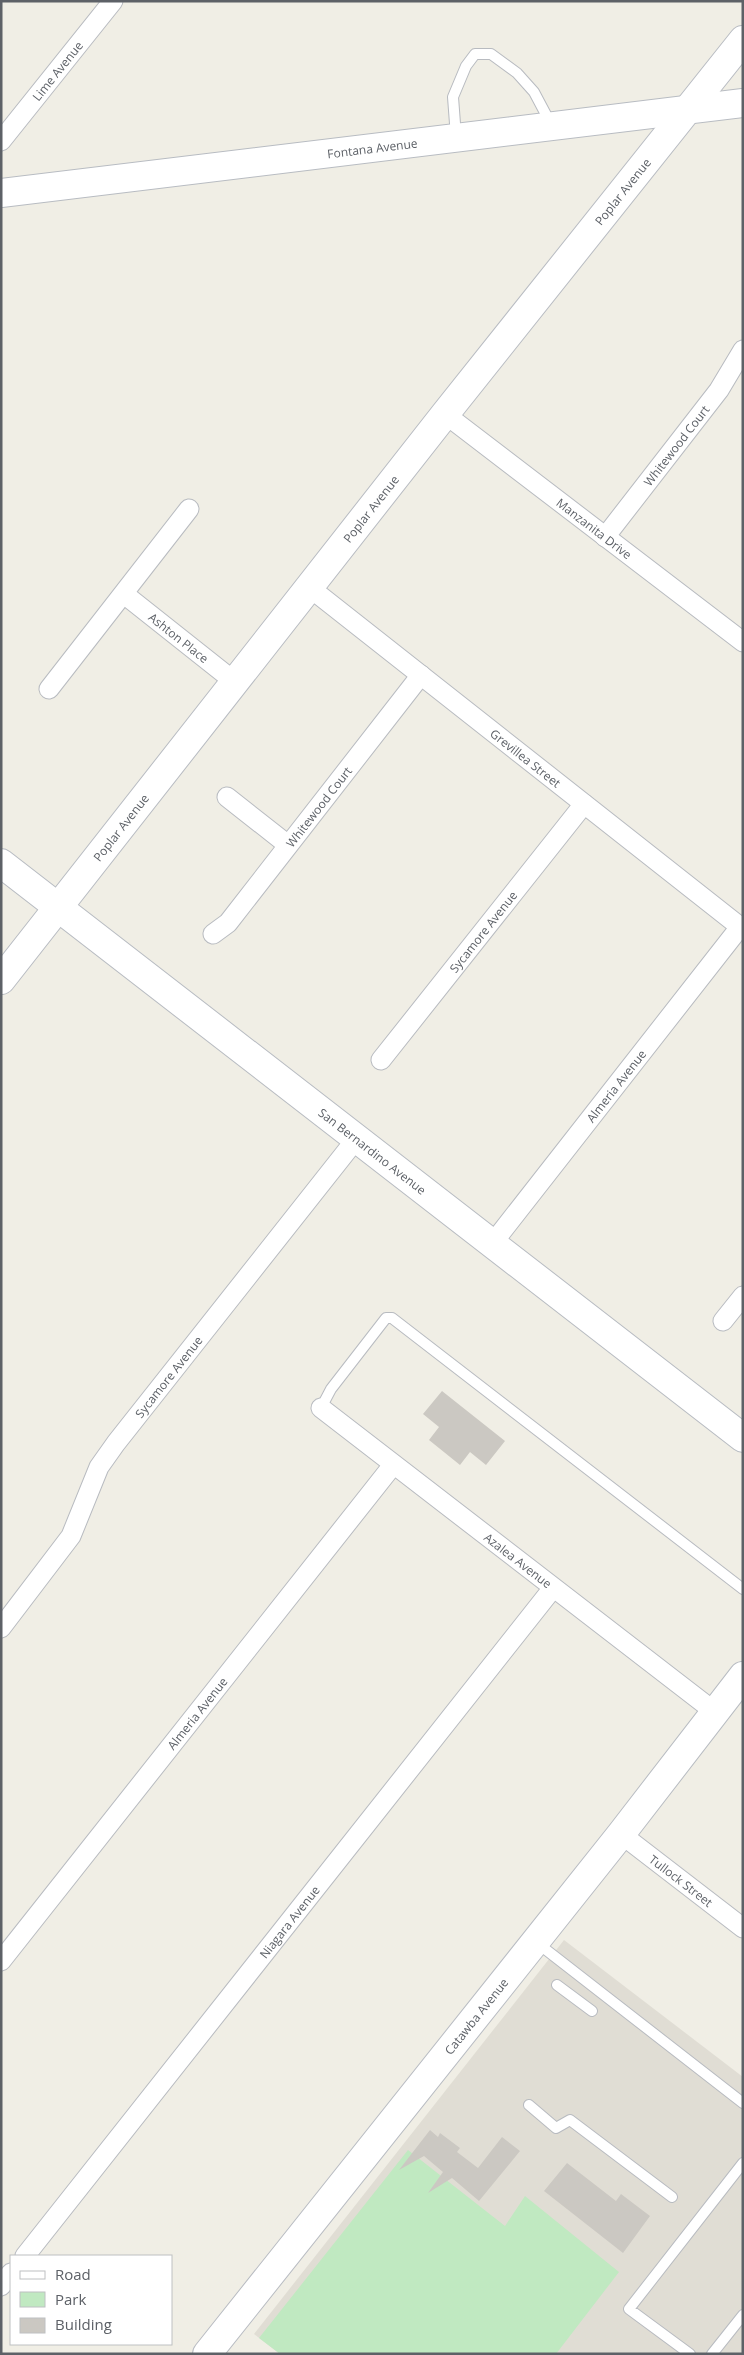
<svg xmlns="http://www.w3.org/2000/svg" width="744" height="2355" viewBox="0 0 744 2355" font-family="'Open Sans',sans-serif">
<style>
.education{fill:#e0ddd4}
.green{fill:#c0e9c1}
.building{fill:#cbc8c2}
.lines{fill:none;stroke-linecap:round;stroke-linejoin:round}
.lane-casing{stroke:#b8bbc0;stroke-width:12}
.street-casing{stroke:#b8bbc0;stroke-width:21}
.secondary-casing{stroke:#b8bcc2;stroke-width:30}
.lane{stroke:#fff;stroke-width:10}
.street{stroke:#fff;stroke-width:19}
.secondary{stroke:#fff;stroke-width:28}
.labels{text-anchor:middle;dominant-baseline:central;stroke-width:4;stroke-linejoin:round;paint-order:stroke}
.street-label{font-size:12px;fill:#5d6167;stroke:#fff}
</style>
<rect width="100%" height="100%" fill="#f0eee5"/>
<path class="education" d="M564,1940L743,2077V2354H280L254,2334Z"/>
<path class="green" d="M408,2150L505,2226L525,2196L619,2272L556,2354H280L259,2338Z"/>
<path class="building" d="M442,1391L505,1441L486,1465L470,1452L460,1465L429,1440L439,1427L423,1414Z
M430,2130L438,2137L440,2133L460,2148L457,2152L478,2168L502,2137L520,2151L479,2201L452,2178L428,2193L443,2172L424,2156L399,2170Z
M567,2163L616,2201L621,2194L650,2216L623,2253L544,2191Z"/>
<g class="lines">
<defs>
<path id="lane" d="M456,137L453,97L466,66L475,54H491L517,73L534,92L551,124
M321,1408L331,1389L386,1318H392L743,1589
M536,1942L743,2103
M557,1985L592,2011
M529,2105L556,2128L570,2120L672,2197
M690,2354L629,2309L743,2163
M712,2354L743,2315"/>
<g id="street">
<path id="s1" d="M1,141L113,1"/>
<path id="s2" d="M445,414L743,642"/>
<path id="s3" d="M605,537L719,390L743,350"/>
<path id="s4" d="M309,587L743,929"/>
<path id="s5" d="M124,594L235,682"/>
<path d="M49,689L189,509"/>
<path d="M227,797L288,845"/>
<path id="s6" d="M213,934L228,923L421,675"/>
<path id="s7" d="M381,1060L584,804"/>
<path id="s8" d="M492,1244L740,927"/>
<path d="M723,1321L743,1296"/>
<path id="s9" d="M321,1408L715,1712"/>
<path id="s10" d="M1,1628L71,1536L99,1467L116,1443L357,1138"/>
<path id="s11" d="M621,1834L743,1928"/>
<path id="s12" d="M1,1961L393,1465"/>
<path id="s13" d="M25,2256L553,1588"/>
<path d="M1,2286L11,2273"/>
</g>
<g id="secondary">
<path id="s14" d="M1,193L743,103"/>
<path id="s15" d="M1,863L743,1438"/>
<path id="s16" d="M1,980L445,414L743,40"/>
<path id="s17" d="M207,2354L621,1834L743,1676"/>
</g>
</defs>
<use href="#lane" class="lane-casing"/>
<use href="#street" class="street-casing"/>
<use href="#secondary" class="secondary-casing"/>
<use href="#lane" class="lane"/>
<use href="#street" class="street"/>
<use href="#secondary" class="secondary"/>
</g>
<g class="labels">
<g class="street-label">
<text stroke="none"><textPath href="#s1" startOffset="90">Lime Avenue</textPath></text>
<text stroke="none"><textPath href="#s14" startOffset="374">Fontana Avenue</textPath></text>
<text stroke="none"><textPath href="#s16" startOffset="1004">Poplar Avenue</textPath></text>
<text stroke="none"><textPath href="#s3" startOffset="116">Whitewood Court</textPath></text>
<text stroke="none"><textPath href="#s16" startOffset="599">Poplar Avenue</textPath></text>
<text stroke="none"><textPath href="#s2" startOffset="188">Manzanita Drive</textPath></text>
<text stroke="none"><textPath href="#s5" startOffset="70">Ashton Place</textPath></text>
<text stroke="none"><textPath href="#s4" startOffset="276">Grevillea Street</textPath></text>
<text stroke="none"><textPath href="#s6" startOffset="166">Whitewood Court</textPath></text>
<text stroke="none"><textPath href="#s16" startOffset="194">Poplar Avenue</textPath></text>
<text stroke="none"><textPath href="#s7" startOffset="164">Sycamore Avenue</textPath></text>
<text stroke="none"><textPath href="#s8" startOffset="201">Almeria Avenue</textPath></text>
<text stroke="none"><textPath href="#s15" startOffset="470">San Bernardino Avenue</textPath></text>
<text stroke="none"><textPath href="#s10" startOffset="304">Sycamore Avenue</textPath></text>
<text stroke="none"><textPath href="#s9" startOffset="249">Azalea Avenue</textPath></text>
<text stroke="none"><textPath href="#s12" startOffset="316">Almeria Avenue</textPath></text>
<text stroke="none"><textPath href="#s11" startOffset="76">Tullock Street</textPath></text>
<text stroke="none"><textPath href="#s13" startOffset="426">Niagara Avenue</textPath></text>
<text stroke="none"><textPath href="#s17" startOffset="432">Catawba Avenue</textPath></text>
</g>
</g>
<rect width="744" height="2355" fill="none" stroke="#5d6167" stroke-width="5"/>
<rect x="10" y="2255" width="162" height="90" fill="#ffffff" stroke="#bec0c2"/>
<rect x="20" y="2271" width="25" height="8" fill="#ffffff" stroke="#bec0c2"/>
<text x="55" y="2280" font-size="15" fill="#5d6167">Road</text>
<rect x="20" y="2292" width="25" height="15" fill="#c0e9c1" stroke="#bec0c2"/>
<text x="55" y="2305" font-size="15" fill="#5d6167">Park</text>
<rect x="20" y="2318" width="25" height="15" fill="#cbc8c2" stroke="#bec0c2"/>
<text x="55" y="2330" font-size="15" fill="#5d6167">Building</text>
</svg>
